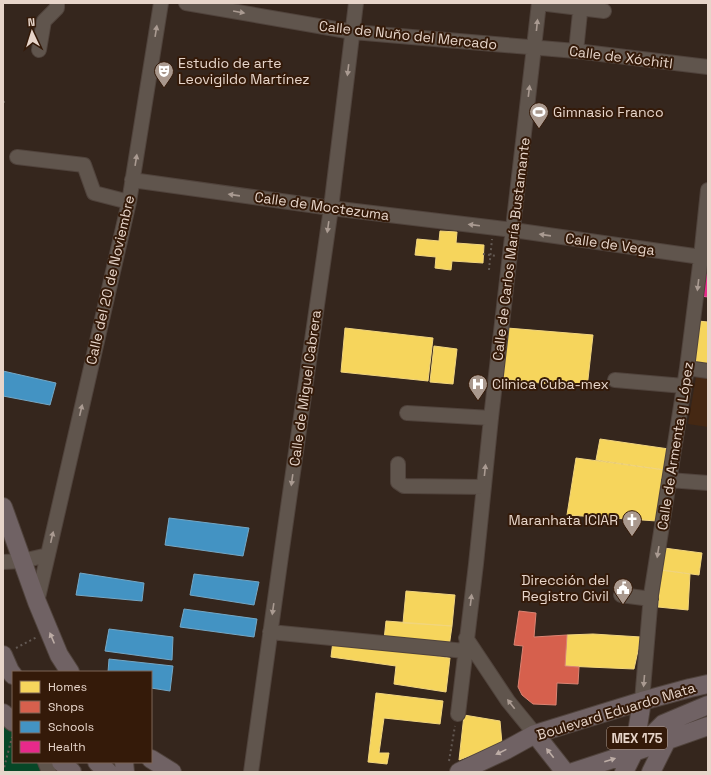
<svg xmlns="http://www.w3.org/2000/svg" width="711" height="775" viewBox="0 0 711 775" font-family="'Space Grotesk',sans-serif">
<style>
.built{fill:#452813}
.green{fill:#074727}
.homes{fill:#f6d55c;stroke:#f2d57d}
.shops{fill:#d6604d;stroke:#db8372}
.schools{fill:#4393c3;stroke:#74a7c5}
.health{fill:#e7298a;stroke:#e75d9d}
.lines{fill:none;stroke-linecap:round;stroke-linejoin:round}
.minor-casing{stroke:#50433c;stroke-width:16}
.major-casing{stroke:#50433c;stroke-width:20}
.path{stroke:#625852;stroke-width:2;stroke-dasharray:2 3;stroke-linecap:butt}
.minor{stroke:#60554d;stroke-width:14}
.major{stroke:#706264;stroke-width:18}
.oneway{fill:#aa9b92}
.oneway2{fill:#bdada6}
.labels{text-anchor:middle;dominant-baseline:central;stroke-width:4;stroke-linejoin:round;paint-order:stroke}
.shield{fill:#341a09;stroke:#b19d90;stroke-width:1}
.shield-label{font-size:13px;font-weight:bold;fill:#e7d5ca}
.street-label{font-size:14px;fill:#e7d5ca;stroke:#341a09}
.poi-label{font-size:14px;fill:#e7d5ca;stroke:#341a09;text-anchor:start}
</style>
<rect width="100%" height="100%" fill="#35261d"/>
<path class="built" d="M696,377L708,378V427L688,424Z"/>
<path class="green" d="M3,721L13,730V762H46L60,772H3Z"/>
<path class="homes" d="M440,231L457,232L456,243L484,245L483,263L452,261L451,270L435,268L436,257L415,255L417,239L439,241Z
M698,321L708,322V366L691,364Z
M345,328L433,338L428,381L341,372Z
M507,328L593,335L587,388L503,379Z
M434,346L457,349L453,384L430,382Z
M600,439L669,449L665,470L596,460Z
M576,458L665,470L657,521L567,515Z
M664,548L702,553L699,575L661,570Z
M661,570L690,574L688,610L658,607Z
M406,591L455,595L452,626L403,623Z
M386,621L452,626L449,647L384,640Z
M593,634L641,637L634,669L565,666L567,635Z
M333,641L450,658L446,692L394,684L396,666L331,657Z
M376,693L443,701L440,724L384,718L379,753H389L387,764L368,762Z
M464,715L500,721L502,744L459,760Z"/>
<path class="shops" d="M519,611L536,613L534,637L567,635L565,666L579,667L578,684L557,683L556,705L533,704L522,695L518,687L523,646L514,645Z"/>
<path class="schools" d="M3,371L56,383L50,405L3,396Z
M169,518L249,528L243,556L165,545Z
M80,573L144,583L142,601L76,595Z
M194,574L259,582L254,605L190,595Z
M184,609L257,619L254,637L180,627Z
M109,629L173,637L172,660L105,651Z
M109,659L173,666L170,691L151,688V672H108Z"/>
<path class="health" d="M705,267H708V297L700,296Z"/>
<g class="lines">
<defs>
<path id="minor" d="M186,3L353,32L576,51L708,67
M539,3L604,11
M39,50L44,21L57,8V3
M576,51L581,3
M17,157L84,165L94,193L129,202
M132,180L331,208L513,230L708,258
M687,368L708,371
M615,380L684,386
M407,413L491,418
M398,464V482L404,486L484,487
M669,480L708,483
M3,562L22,561L48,555
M621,595L651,599
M37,602L50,546L129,202L161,3
M270,632L465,651
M466,638L508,701L535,734
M642,701L651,595L687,368L701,257L708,190
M458,714L476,564L491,418L534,47L539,3
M45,762L49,772
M251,772L281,556L331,208L356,3"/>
<path id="major" d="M3,507L37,602L59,655L70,672
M3,655L10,671L13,675
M3,713L13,722
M535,734L565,772
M639,748L663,724L708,705
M151,759L172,772
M61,762L72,772
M97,762L108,772
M124,762L125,772
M459,772L506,750L535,734L642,701L690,688L708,684
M573,772L634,752L708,726
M624,772L634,752L642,701
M651,772L667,740"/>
</defs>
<use href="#minor" class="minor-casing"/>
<use href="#major" class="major-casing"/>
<path class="path" d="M3,101L4,102L3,104
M483,254L496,256
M489,270L492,239
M16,648L37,637
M449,761L455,726
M3,772L12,737"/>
<use href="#minor" class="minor"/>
<use href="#major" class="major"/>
</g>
<defs><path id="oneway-solid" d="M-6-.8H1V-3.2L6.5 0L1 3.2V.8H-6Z"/></defs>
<g class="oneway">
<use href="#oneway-solid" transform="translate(239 12) rotate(10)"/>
<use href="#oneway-solid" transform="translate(537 25) rotate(-84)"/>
<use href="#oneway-solid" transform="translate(156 31) rotate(-81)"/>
<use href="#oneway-solid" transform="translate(348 70) rotate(97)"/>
<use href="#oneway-solid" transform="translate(529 91) rotate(-83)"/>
<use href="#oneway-solid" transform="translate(136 160) rotate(-81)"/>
<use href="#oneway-solid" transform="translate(234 195) rotate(-172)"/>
<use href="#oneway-solid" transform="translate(474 225) rotate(-173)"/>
<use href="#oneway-solid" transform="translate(328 227) rotate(98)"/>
<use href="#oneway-solid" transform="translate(545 235) rotate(-172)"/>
<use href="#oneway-solid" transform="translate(698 285) rotate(97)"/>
<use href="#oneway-solid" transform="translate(81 410) rotate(-77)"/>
<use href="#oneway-solid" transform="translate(485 470) rotate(-84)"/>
<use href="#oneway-solid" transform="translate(292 480) rotate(98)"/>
<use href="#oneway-solid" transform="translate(52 537) rotate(-77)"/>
<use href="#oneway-solid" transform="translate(658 552) rotate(99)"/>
<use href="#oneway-solid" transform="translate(471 600) rotate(-83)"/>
<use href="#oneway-solid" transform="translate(273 609) rotate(98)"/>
<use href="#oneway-solid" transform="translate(644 681) rotate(95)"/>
<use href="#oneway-solid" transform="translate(511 704) rotate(-128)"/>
</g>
<g class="oneway2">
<use href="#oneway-solid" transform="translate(52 638) rotate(-113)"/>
<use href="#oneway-solid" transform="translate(501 752) rotate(154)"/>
<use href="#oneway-solid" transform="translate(550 753) rotate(-128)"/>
<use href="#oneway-solid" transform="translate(610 760) rotate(-18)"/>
</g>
<defs>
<symbol id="theatre-pin" viewBox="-11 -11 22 30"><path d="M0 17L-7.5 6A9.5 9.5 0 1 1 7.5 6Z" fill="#a9988d" stroke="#341a09"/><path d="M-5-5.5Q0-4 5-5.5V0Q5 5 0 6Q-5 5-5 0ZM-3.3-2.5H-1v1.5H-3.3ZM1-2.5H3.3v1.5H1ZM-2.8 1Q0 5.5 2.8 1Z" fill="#fff"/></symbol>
<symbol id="stadium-pin" viewBox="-11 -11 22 30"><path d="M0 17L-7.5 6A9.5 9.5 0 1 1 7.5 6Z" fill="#a9988d" stroke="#341a09"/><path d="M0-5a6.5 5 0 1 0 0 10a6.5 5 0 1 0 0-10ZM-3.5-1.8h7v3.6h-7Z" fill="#fff"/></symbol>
<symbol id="hospital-pin" viewBox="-11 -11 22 30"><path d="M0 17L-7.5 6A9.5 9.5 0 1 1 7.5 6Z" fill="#a9988d" stroke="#341a09"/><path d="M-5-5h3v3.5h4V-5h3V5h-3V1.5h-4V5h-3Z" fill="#fff"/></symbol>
<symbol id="church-pin" viewBox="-11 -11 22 30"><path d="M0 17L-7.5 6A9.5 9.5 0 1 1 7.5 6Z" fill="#a9988d" stroke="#341a09"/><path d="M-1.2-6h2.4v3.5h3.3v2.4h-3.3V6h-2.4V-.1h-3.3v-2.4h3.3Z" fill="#fff"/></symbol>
<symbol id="civic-pin" viewBox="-11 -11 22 30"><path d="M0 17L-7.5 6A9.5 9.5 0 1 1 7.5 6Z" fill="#a9988d" stroke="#341a09"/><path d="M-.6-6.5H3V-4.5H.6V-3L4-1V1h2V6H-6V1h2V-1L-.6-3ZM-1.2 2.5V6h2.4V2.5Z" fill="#fff"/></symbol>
</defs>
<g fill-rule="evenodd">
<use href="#theatre-pin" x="153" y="60" width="22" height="30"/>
<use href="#stadium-pin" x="528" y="101" width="22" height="30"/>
<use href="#hospital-pin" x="467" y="373" width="22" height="30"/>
<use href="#church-pin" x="621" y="509" width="22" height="30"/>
<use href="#civic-pin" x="612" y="577" width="22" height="30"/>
</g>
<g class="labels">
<rect class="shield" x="607" y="727" width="60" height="22" rx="3"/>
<g class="shield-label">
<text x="637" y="738">MEX 175</text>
</g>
<g class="street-label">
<text transform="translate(408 35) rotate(6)">Calle de Nuño del Mercado</text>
<text transform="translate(621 57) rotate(7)">Calle de Xóchitl</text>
<text transform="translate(322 206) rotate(8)">Calle de Moctezuma</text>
<text transform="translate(610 244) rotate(8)">Calle de Vega</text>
<text transform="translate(511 249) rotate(-83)">Calle de Carlos María Bustamante</text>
<text transform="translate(110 280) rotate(-77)">Calle del 20 de Noviembre</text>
<text transform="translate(305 388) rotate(-82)">Calle de Miguel Cabrera</text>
<text transform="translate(675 446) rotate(-81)">Calle de Armenta y López</text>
<text transform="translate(616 711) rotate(-17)">Boulevard Eduardo Mata</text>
</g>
<g class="poi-label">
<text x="178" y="63">Estudio de arte<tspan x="178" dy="16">Leovigildo Martínez</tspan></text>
<text x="553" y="112">Gimnasio Franco</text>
<text x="492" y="384">Clinica Cuba-mex</text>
<text x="618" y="520" text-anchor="end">Maranhata ICIAR</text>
<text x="609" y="580" text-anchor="end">Dirección del<tspan x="609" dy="16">Registro Civil</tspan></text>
</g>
</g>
<rect width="711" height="775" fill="none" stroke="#e7d5ca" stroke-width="8"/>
<rect x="12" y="671" width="140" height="92" fill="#341a09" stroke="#7c6556"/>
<rect x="20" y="681" width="20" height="12" fill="#f6d55c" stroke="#7c6556"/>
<text x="48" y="691" font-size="12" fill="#e7d5ca">Homes</text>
<rect x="20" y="701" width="20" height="12" fill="#d6604d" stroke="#7c6556"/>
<text x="48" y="711" font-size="12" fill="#e7d5ca">Shops</text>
<rect x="20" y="721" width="20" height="12" fill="#4393c3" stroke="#7c6556"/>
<text x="48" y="731" font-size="12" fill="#e7d5ca">Schools</text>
<rect x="20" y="741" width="20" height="12" fill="#e7298a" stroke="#7c6556"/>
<text x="48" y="751" font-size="12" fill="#e7d5ca">Health</text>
<g transform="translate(32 32) rotate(356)" stroke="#341a09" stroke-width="3" paint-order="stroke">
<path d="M0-3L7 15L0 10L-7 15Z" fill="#e7d5ca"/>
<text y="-6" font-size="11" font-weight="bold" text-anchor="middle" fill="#e7d5ca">N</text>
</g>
</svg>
